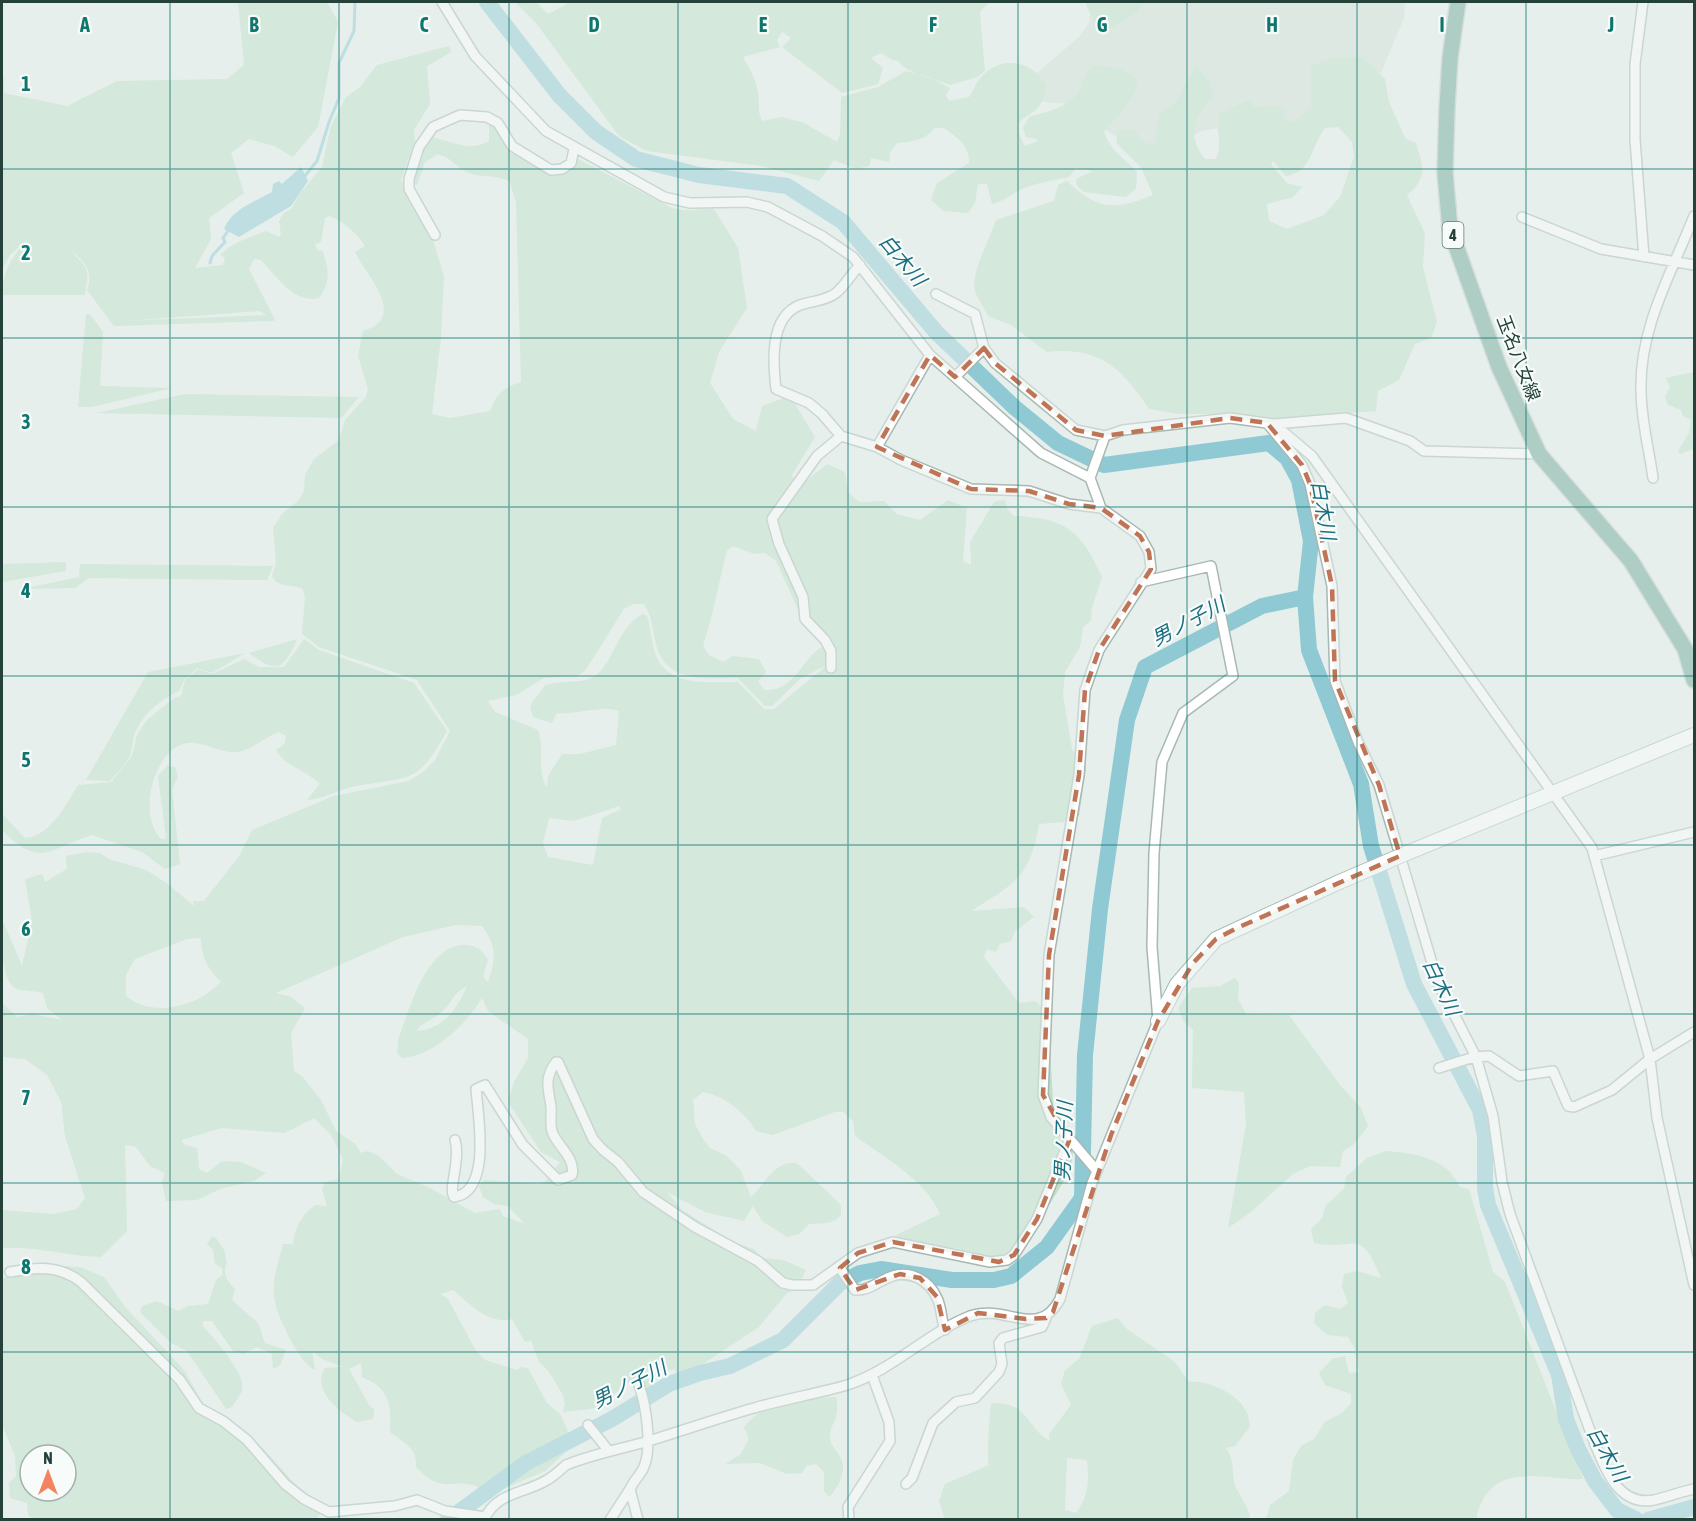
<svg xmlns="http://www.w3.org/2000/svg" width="1696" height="1521" viewBox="0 0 1696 1521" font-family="'Asap Condensed','Noto Sans JP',sans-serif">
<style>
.built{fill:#d4dfda}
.green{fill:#bfe0c8;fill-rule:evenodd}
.water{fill:#8ec9d4}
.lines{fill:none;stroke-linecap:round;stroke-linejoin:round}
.stream{stroke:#8ec9d4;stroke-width:3}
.river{stroke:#8ec9d4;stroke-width:16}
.street-casing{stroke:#a8b8b2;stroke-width:12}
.secondary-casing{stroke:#a4bbb3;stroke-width:16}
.primary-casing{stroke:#c2cac8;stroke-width:18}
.street{stroke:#fff;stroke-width:9}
.secondary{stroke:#fff;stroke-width:14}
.primary{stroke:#6aa596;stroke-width:15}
.secondary-bridge-casing{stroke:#a4bbb3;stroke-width:16;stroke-linecap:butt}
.secondary-bridge{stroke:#fff;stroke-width:14}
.marked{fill:none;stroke:#c07456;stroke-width:4.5;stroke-dasharray:12 8;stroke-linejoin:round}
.grid{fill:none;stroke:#0f766e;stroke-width:1.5;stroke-opacity:0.55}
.labels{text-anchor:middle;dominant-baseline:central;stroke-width:4.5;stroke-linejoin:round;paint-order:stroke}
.shield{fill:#f7fbf9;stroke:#637a73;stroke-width:1.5}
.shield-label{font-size:16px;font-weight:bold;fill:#24423a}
.street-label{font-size:18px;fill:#24423a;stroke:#f7fbf9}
.water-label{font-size:20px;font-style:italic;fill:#1c6f80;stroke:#f7fbf9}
.grid-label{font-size:20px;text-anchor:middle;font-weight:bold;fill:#0f766e;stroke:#f7fbf9;stroke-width:4.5;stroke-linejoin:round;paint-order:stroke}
</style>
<rect width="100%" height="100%" fill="#e6efeb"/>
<path class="built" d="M1092,2H1405L1404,18L1381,73L1335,109L1299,126L1261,121L1202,131L1135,162L1117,137L1062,103H1051L1012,95L1080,36L1089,23Z"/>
<path class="green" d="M238,2H327L338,22L318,127L293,157L274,146L249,139L231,153L244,193L209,218L211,239L195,268L223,265L225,258L220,255C231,243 251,237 266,231L279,237L281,234L279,221L283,214L292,208L298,196L322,167L331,126L346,97L360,87L377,65L449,46L451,52L427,66L430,104L414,130L415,140L401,180L432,237L444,276L441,337L432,414L450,418L490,411C497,393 503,388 521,382L516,203L510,182C497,174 485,178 472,174C458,170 451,157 438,154L425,162L417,185L410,181L414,155L423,135C445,138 468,154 489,141V122L498,125C500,131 503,138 506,143C519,160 564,186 576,158L672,208C690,213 697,208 714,209L738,248L747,308L719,352L710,383L733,419L756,431L762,406L790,396L815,437L792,475L794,483L769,519C775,528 774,536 778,546C787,570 801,589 801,616L776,561L765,553L754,554L733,546L727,550C719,582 713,615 703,646L709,655L723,662L733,656L759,659L766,672L758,681L764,690C795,692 800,660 822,647L828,652L831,645L828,635L806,617L804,597L781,544L774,519L796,489L827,464L845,472L848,492L859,502L884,501L897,514L920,520L948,500L967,508L963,561L971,565L970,542L994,502L1005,500L1008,510L1014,516C1066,518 1081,531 1102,577L1092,608L1091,621L1083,627L1080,647L1065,672L1063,695L1072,749L1086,768L1079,816L1063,822L1039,824C1030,878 1014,884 971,911L1024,907L1034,917L1015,931L1011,941L1000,944L996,952L987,949L984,957L1019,1003L1035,1001L1048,1012L1054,1118L1073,1153L1070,1171L1018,1256L1007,1261L955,1248L902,1242L896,1235L940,1214C926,1180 884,1157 855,1136L853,1121L843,1112H835L773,1135L756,1131C744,1111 726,1097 703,1092L693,1100L695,1124L703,1139L710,1148L727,1156L741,1171L751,1197C765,1184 776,1158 798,1164L837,1201L841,1206V1215C833,1225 820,1223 809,1224L799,1234L787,1237L762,1221L753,1206L744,1221L705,1212L667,1192L682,1210L733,1242L754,1249L761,1258L783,1260L806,1270L797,1289L787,1293L759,1327L686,1375L680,1376L674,1369L657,1373L651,1379L652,1399C642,1408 634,1418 620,1417L624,1406L639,1395L633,1379L597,1408L563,1412L565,1404L563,1395L549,1372L539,1362L531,1341L525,1342L512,1319C488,1325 470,1304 453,1290L440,1294L448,1299L476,1351L485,1360L517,1370L521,1367L528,1368L547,1403L560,1414L567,1429L571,1447L545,1471L482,1498L478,1487C453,1476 444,1497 416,1467C418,1448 403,1442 390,1432C391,1405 391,1389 362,1377L361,1363L349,1369L369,1405L374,1409L373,1419L357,1422C340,1412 311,1391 325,1368L343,1367L322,1359L312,1351L315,1370C299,1363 275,1313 274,1296C272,1279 279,1260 283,1244H293C295,1228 301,1215 315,1205L327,1206L322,1189L325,1182L339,1179L343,1159L331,1135L314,1118L285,1133L222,1128L181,1140L185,1145L197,1148L199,1169L207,1173L222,1161L241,1162L266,1173L254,1181L220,1189L197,1200L166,1201L162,1182L165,1173L150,1166L136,1147L125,1145L127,1231L101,1257C67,1256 35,1246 2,1248V1210L52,1214L77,1209L85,1198L65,1136L61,1102L47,1075L25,1059L2,1057V1003L17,1017L32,1014L62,1020L47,1008L43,993C34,990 23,992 15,988C0,978 2,937 2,919L22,966L32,921L25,879L42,874L45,882L67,869L66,856L87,852L100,853L109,859L146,870L168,884L194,906L193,901H204L240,855L252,830L334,796L408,781L422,773L435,760L450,731L417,680L319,647L302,634L305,597L303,589C292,583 278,589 272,576L276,563L273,528L282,514L299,500L304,491L305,475L314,459L339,440L345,420L366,397L368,389L358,356L363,331C408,317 368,278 355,252L365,246C358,234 342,220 329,216L325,218L321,242L315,245L318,251L322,250C329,268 331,282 319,298C293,304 277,276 261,260L254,259L249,269L275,320L273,321L114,326L87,290C94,272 85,261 70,250C90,271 89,267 85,295H2C2,270 14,254 31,236L10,255L2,270V75L4,77V93L67,106L117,81L227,79L244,65ZM260,311L266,315L123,321H124ZM634,604H644C653,618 652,629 656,644C665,684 707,678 738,678L765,706H772L801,678L827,665L774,709H764L738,682C708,681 668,689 655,653C651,641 651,628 647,616L643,614C617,627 614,663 595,676C581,685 560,679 544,686C541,694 533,698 530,707L533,717L552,723L557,713C578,715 599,705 619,711L616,745L580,754H562L548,776L547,787C536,773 545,747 538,730L495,712L488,701L516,695L544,678L577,676L585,671L624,609ZM619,806L621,809L602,818L593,865L548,857L543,843L549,818L574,821ZM456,925L482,926C497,945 496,960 488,982L483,977L488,960C482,949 475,944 462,945C425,948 409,1011 398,1040L397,1053L402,1058C434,1056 466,1024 482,998L488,1011L528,1039V1058L514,1082L508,1102L541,1152L560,1162L546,1181L539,1184L484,1180L479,1186L483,1197L494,1204L508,1206L525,1224L503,1216L500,1209L475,1213L430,1188L397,1174L379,1156L368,1151L361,1153L355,1144L336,1131L321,1100L302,1076L294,1071L291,1033L305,1008L291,997L276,993L403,937ZM201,938C201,957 208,969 221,982C198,1006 154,1019 126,996V975L135,959L187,939ZM467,986C457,1009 443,1030 416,1031C422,1022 431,1021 439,1014C451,1006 452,993 467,986Z
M515,2H536L548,14L571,2H989L980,12L985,71L977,77L950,85C934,78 909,75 898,61L892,60L881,53L871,58L883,68L878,84L842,93L782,47L791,38L782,32L777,40L780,47L743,57C749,68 756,79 758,93C760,103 757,111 762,121L782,117L804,123L837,142L840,135L841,97L878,87L906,71L929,77L950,88L946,95L949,101L969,97C973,91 976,83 981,77C1002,54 1033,61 1047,86C1045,92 1043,100 1040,105C1030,121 1007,114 1025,146L1038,141L1037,139L1026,137L1023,128L1029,117C1047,111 1068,109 1079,91C1084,82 1084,74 1092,66C1110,67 1125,67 1138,80C1135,101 1117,116 1104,132C1113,155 1122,155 1137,172L1136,189L1126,197L1084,192L1077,186L1076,179L1093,171L1076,168L1069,177C1053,180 1037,183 1022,189C1011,194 1005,201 992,204L987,184H978L975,203L968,213L944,211L931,200L937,183L969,163C970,146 957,137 944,128H935C924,141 913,141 897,143L890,152L889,162L871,158L869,166L855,169L834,160L819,181L761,166L647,151L619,136L536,23Z
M1086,2H1142L1138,12L1099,35C1097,17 1088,15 1086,2Z
M1362,57L1385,79L1389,102L1405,138L1416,143C1423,166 1428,178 1407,195L1425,234L1423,267L1437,322L1431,338L1415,344L1399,380L1378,391L1376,411L1274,419L1225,414H1178L1149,409C1122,368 1099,346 1047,352L1011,325L988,316C984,308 978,299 975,291C970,274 990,239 996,220L1054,201L1058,185L1067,181C1097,210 1114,211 1153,195L1141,167L1116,143L1119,130H1134L1145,142L1155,145L1159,114L1176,102L1196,65L1210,83L1213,95C1195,118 1185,133 1205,159H1216C1224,142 1214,129 1220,113L1249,100L1255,107L1281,106L1287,110L1283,119L1294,122L1311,107V65L1333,58ZM1338,127L1352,142L1354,157L1340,197L1324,215L1287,229L1269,221L1267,204L1293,197L1302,187L1287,183L1271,164L1273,161L1286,176C1312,172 1311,146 1325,128Z
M86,314H90L103,332L100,386L172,388L92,407H78Z
M1694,372V449L1680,454L1678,451L1689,433L1691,420L1683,416L1681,410L1668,405L1665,397L1670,387L1666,378Z
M185,394L359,397L341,418L97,413Z
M66,562V571L2,582V564Z
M80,564L273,566L267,580L89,578L75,588L21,589L79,577Z
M297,639C284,670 277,674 249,653Z
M304,639L319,650L414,683L447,731C417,785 411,776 356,786C339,789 324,799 307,800L320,784C306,770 286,767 276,750L285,744L286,736L279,732C267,736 255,747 242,751C223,757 202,738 183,744C152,754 138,816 161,839H166L158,776L167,766L175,767L178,777L172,789L180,864L165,869L142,852L92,835C48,849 41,869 2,830V814L25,838C50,837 67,803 78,785L111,782L132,756L137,735L147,720L174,698L181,696L185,680L198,669L212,674L244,659L259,667H284Z
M245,653L212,673L197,668L185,679L179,691C160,699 141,716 134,736C132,742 133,749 130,755C127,764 116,773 110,781L86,780L148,672Z
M1235,978L1239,983L1238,999L1246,1014L1289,1015L1340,1085L1361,1108L1368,1126L1353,1145L1343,1151L1340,1167L1310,1166L1293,1174L1251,1212L1228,1228L1246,1124L1244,1092L1192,1088L1193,1030L1183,1020L1178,1008L1192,988L1220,986Z
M1386,1151C1414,1153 1448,1158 1460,1187L1469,1189L1493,1272L1505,1282L1583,1479C1550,1481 1505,1463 1484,1498C1480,1506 1477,1510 1477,1519H1266L1270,1505L1289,1491L1293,1460L1301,1446L1314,1439L1325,1422L1342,1413L1351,1403V1394L1325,1385L1319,1373L1332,1359L1345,1356L1349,1373L1359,1372L1355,1349L1348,1337L1327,1335L1314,1323L1315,1313L1325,1305L1340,1309L1348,1303L1342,1287L1344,1274L1357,1271L1381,1278C1359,1224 1356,1252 1314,1243L1311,1229L1322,1218L1326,1205L1344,1189L1346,1177L1367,1158Z
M211,1237L216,1238L224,1250L227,1263C221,1273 228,1282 235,1289L232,1300L258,1323L265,1343L286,1350L280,1365L273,1369L272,1354L257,1347L243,1354L233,1351L212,1321H204L202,1325C213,1337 247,1375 242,1390C240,1396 235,1402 232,1407L226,1409L187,1351L171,1343L140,1312L142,1306L157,1301L178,1311L188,1306L208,1304L216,1280L223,1274L222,1268L215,1264L213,1249L207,1245Z
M63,1266L80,1267L104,1277L126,1308L184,1370L204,1405L260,1445L321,1513L317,1518L35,1520L28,1515L27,1503L10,1498L9,1483L16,1476L15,1456L2,1425V1278ZM30,1455H66V1491H30Z
M1118,1318L1127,1329L1175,1362L1189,1382C1208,1380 1239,1394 1247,1413C1249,1417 1249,1423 1250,1427L1235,1446L1226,1448C1235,1460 1231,1471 1235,1485C1239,1496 1250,1508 1250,1519H945L939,1501L945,1484L989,1465C986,1456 990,1416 991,1403C1029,1401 1027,1429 1050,1441L1049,1434L1071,1405L1061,1384L1065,1370L1079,1359L1092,1326ZM1067,1458L1087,1460C1089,1481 1089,1496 1076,1513L1065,1510Z
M836,1397C841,1421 829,1423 830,1438C831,1447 838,1451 841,1459C847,1471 838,1488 829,1497L824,1491V1472L816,1464L806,1466L802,1473L787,1474L760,1463L725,1464L741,1454L749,1438L744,1428C762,1400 805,1399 836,1397Z"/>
<path class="water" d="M301,167L308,181L291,206L239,237L224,229C231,210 256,201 272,192L273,184L279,181L282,184Z"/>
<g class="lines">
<path class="stream" d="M304,177L317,161L329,122L339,98V63L354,31L355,2
M210,263L212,256L225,242L223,238L230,228"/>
<path class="river" d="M487,2L559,95L596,132L636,159L699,175L787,186L843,222L936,332L1014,407L1058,443L1104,465L1269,443L1287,458L1299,480L1311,541L1305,597L1309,650L1361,784L1371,846L1414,984L1480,1110L1485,1136V1188L1488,1205L1559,1375L1566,1419L1578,1449L1595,1481L1617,1510L1637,1520
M448,1520L526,1463L612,1419L669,1384L700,1373L730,1366L783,1340L840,1283L860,1273L881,1269L952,1280H994L1011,1276L1047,1247L1082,1198L1085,1055L1100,909L1127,720L1145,667L1262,606L1305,597
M1648,1520L1694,1507"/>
<defs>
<path id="street" d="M442,2L475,56L546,131L664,197L690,203L747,202L768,207L822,236L853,257L930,355L955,377L1041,453L1090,478
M1643,2L1635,64V140L1644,257
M1522,217L1601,249L1694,265
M435,235L409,189V179L419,147L433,127L460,115L487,117L498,123L512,146L551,170L562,169L571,163L574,149
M860,265C852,273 844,287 836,293C826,301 811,301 800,305C769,317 773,363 776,389L809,403L822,414L841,436L877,447L901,460L971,489L1029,491L1069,504L1101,508L1140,536L1149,552L1151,569L1099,650L1085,690L1079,775L1049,955L1043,1095L1051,1117L1097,1171
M936,294L975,314L984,348L995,363L1076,430L1105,436L1123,430L1230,418L1274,424L1346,418L1410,441L1424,451L1539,454
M955,377L984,348
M1267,423L1302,465L1310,484L1332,586L1335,681L1358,742L1379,785L1438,983L1476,1057L1493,1116L1502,1182L1510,1214L1595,1444C1605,1469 1619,1507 1654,1500C1667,1497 1680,1492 1694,1489
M1274,424L1312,456L1592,848L1650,1059L1657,1118L1694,1285
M877,447L930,355
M1653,478C1649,449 1641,419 1641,391C1639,328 1672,272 1694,216
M1101,508L1090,478L1105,436
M831,668V651L825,640L805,619L803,597L779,544L772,519L817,456L841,436
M1594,856L1694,832
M1439,1068L1474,1057L1489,1056L1519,1076L1553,1071L1568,1106L1574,1107L1612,1090L1650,1059L1694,1032
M455,1140C461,1159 448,1189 454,1197C492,1192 478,1116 476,1089L485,1085L523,1145L558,1180L572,1175C576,1159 559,1147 553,1134C549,1126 552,1115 551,1106C548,1088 544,1078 556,1062H558L593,1139L603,1150L618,1162L643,1192L695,1227L758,1261L783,1283L792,1285H813L858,1253L893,1242L990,1262L1007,1260L1014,1255L1037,1219L1069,1141
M840,1268L855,1290C869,1291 877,1282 890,1277C909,1269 929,1280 937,1298C942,1308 941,1320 945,1330
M10,1272C37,1267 59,1265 81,1282L180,1380L199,1408L223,1421L247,1440L285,1484L304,1499L329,1512L395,1506L417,1500L445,1511L485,1517
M588,1425L608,1450
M906,1484L912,1478L933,1423L956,1402L975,1398L999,1372L1002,1364L999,1343L1003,1338L1042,1327L1046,1318
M484,1520C496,1492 524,1494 547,1480C554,1476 560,1470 566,1465C593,1454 621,1449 649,1441C684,1430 719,1418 754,1408C785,1399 816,1394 847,1385C893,1370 927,1333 970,1316C1006,1303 1038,1341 1060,1299L1092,1183L1158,1021L1152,947L1154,853L1162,762L1183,713L1233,676L1211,566L1141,582
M610,1520L630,1489
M638,1520L630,1489C633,1482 639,1476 643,1469C653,1449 646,1405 639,1385
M849,1520L848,1507L890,1441L889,1422L872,1375"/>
<path id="secondary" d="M1407,853L1694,735
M1158,1021L1177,984L1216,939L1337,883"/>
<path id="primary" d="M1458,2L1450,58L1447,108L1445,173L1450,229L1499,367L1539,454L1631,561L1685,649L1694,680"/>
</defs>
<use href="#street" class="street-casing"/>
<use href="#secondary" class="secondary-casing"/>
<use href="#primary" class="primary-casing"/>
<use href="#street" class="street"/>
<use href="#secondary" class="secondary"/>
<use href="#primary" class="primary"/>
<defs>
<path id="secondary-bridge" d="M1337,883L1407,853"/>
</defs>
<use href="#secondary-bridge" class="secondary-bridge-casing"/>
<use href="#secondary-bridge" class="secondary-bridge"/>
</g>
<path d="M0 0H1696V1521H0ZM984,348L995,363L1076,430L1105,436L1230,418L1267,423L1302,465L1310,484L1332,586L1335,681L1379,785L1400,856L1237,928L1216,939L1193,963L1158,1021L1111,1135L1053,1312L1046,1318L1026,1319L978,1313L945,1330L937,1297L920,1278L900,1274L855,1290L840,1268L858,1253L893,1242L999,1262L1014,1255L1037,1219L1069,1141L1043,1095L1049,955L1079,775L1085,690L1099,650L1151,569L1149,552L1140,536L1101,508L1069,504L1029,491L971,489L877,447L930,355L955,377Z" fill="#e6efeb" fill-opacity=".55" fill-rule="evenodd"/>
<path class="marked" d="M984,348L995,363L1076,430L1105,436L1230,418L1267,423L1302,465L1310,484L1332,586L1335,681L1379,785L1400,856L1237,928L1216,939L1193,963L1158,1021L1111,1135L1053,1312L1046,1318L1026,1319L978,1313L945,1330L937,1297L920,1278L900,1274L855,1290L840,1268L858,1253L893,1242L999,1262L1014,1255L1037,1219L1069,1141L1043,1095L1049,955L1079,775L1085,690L1099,650L1151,569L1149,552L1140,536L1101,508L1069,504L1029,491L971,489L877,447L930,355L955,377Z"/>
<path class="grid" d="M170,2V1520M339,2V1520M509,2V1520M678,2V1520M848,2V1520M1018,2V1520M1187,2V1520M1357,2V1520M1526,2V1520M2,169H1694M2,338H1694M2,507H1694M2,676H1694M2,845H1694M2,1014H1694M2,1183H1694M2,1352H1694"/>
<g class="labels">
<rect class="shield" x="1442.5" y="222" width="21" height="26" rx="4.5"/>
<g class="shield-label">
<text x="1453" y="235">4</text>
</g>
<g class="street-label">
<text transform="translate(1519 358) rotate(69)">玉名八女線</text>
</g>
<g class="water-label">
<text transform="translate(903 260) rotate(50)">白木川</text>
<text transform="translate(1324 510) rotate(80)">白木川</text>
<text transform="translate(1188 621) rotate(-28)">男ノ子川</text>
<text transform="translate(1442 987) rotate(65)">白木川</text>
<text transform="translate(1063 1141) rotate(-88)">男ノ子川</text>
<text transform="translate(629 1384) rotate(-27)">男ノ子川</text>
<text transform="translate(1608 1454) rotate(60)">白木川</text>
</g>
</g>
<g class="grid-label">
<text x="85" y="32">A</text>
<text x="254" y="32">B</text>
<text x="424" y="32">C</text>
<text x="594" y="32">D</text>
<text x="763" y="32">E</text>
<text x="933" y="32">F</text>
<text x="1102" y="32">G</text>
<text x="1272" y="32">H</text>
<text x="1442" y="32">I</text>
<text x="1611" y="32">J</text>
<text x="26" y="91">1</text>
<text x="26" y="260">2</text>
<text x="26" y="429">3</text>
<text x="26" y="598">4</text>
<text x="26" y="767">5</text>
<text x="26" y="936">6</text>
<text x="26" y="1105">7</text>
<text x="26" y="1274">8</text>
</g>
<rect width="1696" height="1521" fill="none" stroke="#24423a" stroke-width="6"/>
<g transform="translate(48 1473)"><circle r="28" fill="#f7fbf9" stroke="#a3b1ad" stroke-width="1.5"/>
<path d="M0-4.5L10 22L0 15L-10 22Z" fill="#f4845f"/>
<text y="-9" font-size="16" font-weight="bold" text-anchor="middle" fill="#24423a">N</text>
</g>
</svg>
